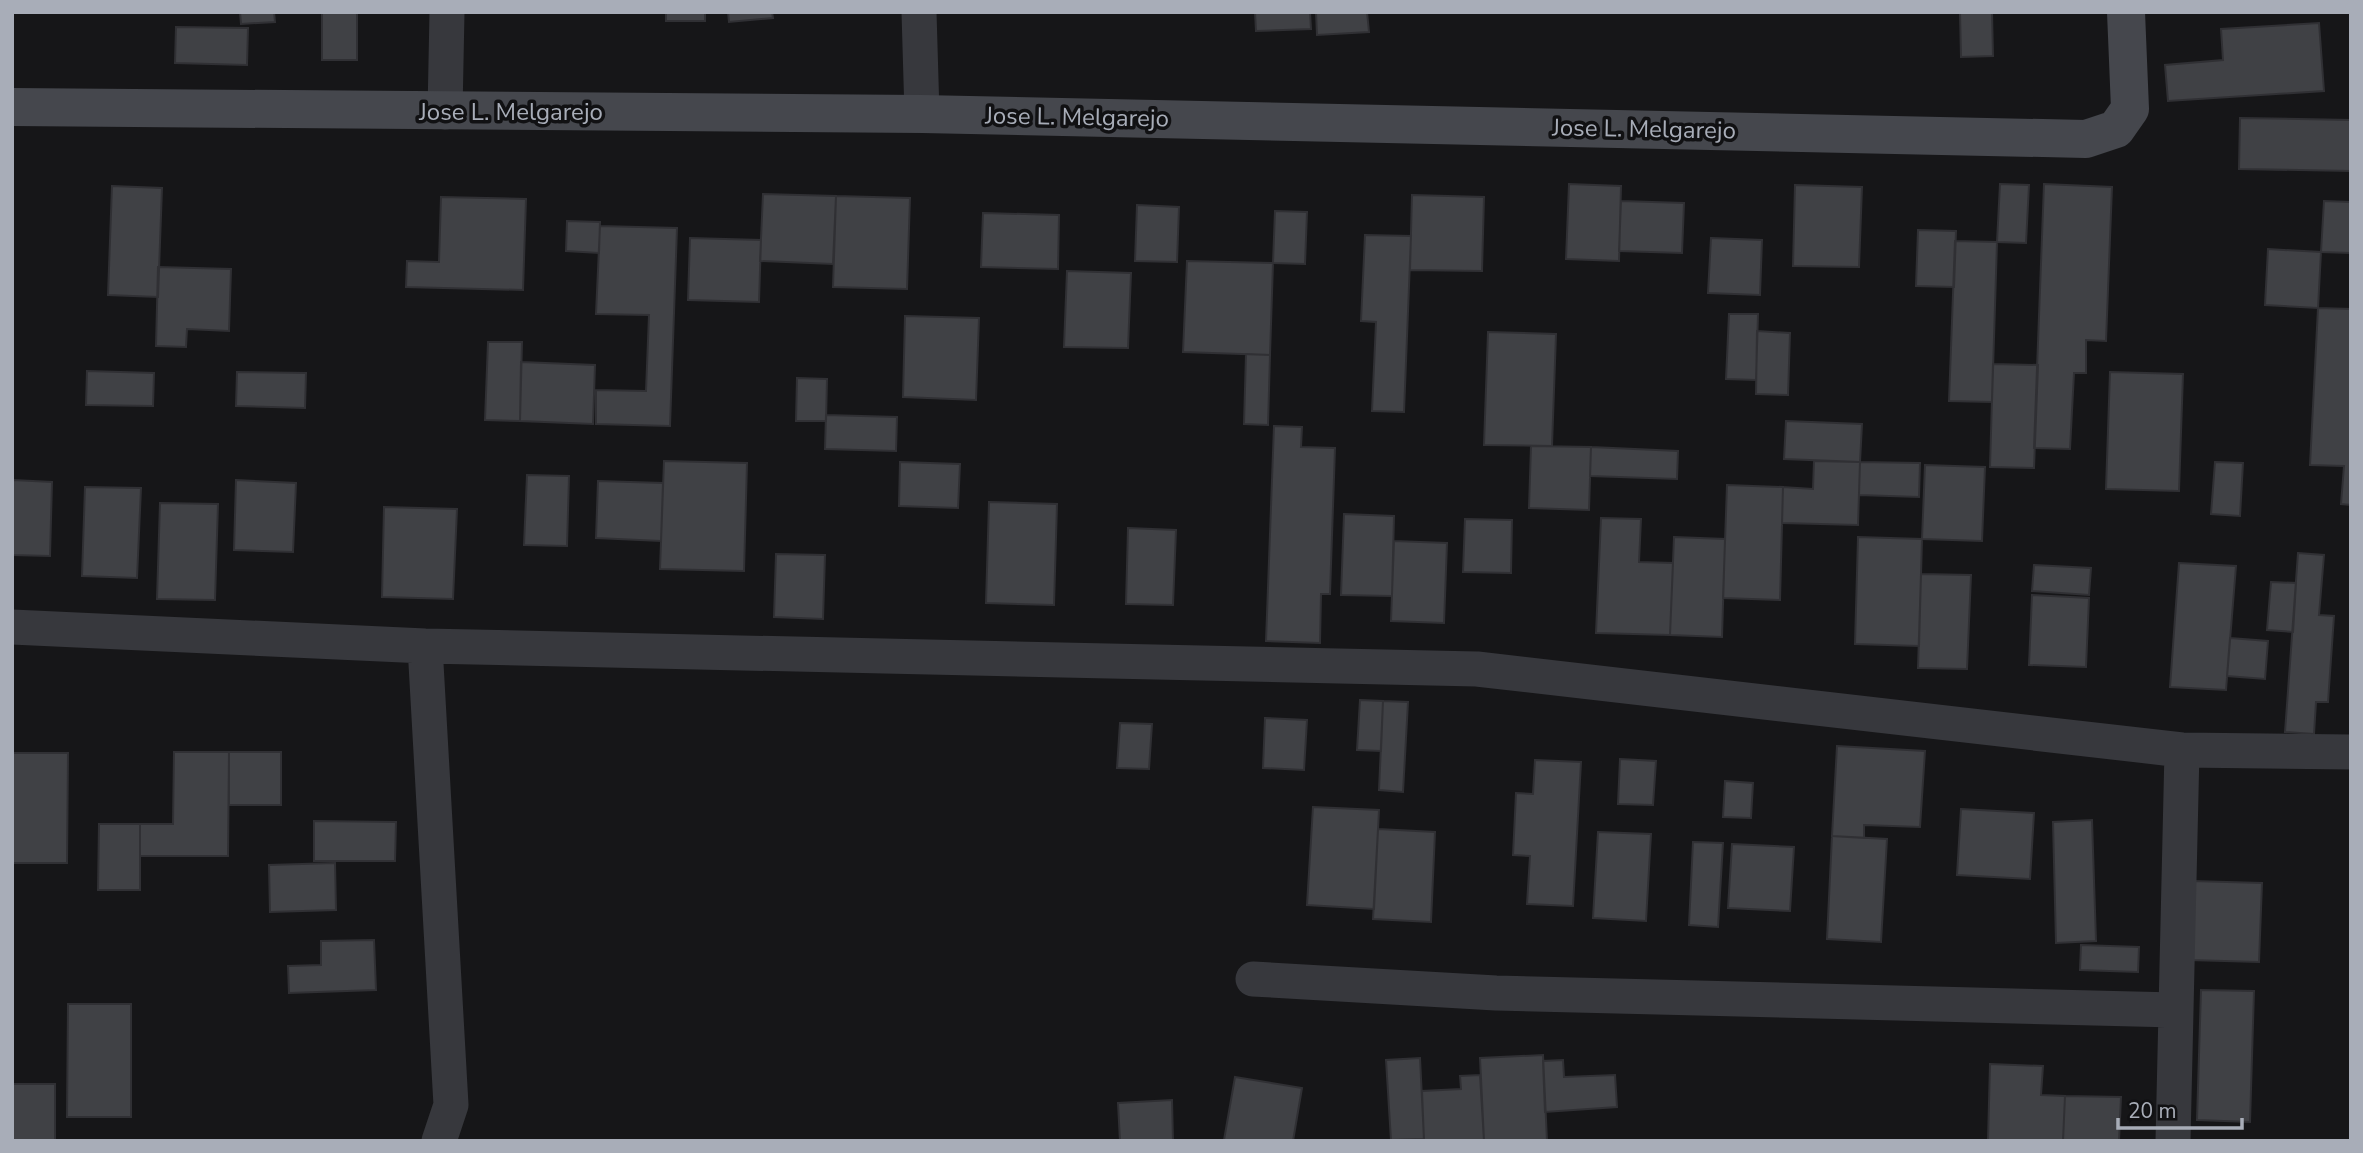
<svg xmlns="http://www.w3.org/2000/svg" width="2363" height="1153" viewBox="0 0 2363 1153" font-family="'Nunito Sans',sans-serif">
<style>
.building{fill:#404145;stroke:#303034;stroke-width:2}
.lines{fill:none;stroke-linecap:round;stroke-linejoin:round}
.street{stroke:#37383d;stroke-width:35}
.secondary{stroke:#45474d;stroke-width:38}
.labels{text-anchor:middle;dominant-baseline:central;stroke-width:7;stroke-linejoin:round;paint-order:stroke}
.street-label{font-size:24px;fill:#a8adb8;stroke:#111113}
</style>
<rect width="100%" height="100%" fill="#161618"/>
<path class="building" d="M240,12H274L275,22L241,24Z
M322,12H357V60H322Z
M666,12H705V21H666Z
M728,12H772L773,18L729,22Z
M1255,12H1310L1311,29L1256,31Z
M1316,12H1367L1369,32L1317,35Z
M1960,12H1992L1993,56L1961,57Z
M2319,23L2324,91L2168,101L2165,65L2223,60L2221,29Z
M176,27L248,28L247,65L175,63Z
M2240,118L2351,120V171L2239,169Z
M1569,184L1621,186L1619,261L1566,259Z
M2000,184L2029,185L2026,243L1997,242Z
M2044,184L2112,187L2106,341L2086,340V373H2074L2070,449L2034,448Z
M1795,185L1862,187L1859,267L1793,266Z
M112,186L162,188L158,297L108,295Z
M763,194L836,196L833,264L760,261Z
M1412,195L1484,197L1482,271L1410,270Z
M836,196L910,198L907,289L833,287Z
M441,197L526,199L523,290L406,287L407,261L439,262Z
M1621,201L1684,203L1682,253L1619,251Z
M2324,201L2351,202V253L2321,252Z
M1137,205L1179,207L1177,262L1135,261Z
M1275,211L1307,212L1305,264L1273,263Z
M983,213L1059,215L1058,269L981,267Z
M567,221L600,222L599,253L566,251Z
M600,226L677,228L670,426L596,424V390L646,391L649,315L596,314Z
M1918,230L1956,231L1954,287L1916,286Z
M1365,235L1411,236L1404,412L1372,411L1376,322L1361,321Z
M690,238L761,240L759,302L688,300Z
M1711,238L1762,240L1760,295L1708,293Z
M1955,241L1997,242L1992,402L1949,401Z
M2268,249L2321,252L2318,308L2265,305Z
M1187,261L1273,263L1270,355L1183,352Z
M158,267L231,269L229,331L187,329L186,347L156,346Z
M1067,271L1131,273L1128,348L1064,347Z
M2318,308L2351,309V505L2341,504L2344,466L2310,465Z
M1729,314H1758L1756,380L1726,379Z
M905,316L979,318L976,400L903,397Z
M1757,331L1790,333L1788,395L1756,394Z
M1488,332L1556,334L1552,446L1484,445Z
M488,342H522L520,421L485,420Z
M1246,354L1270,355L1268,425L1244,424Z
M521,362L595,365L593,424L520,421Z
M1993,364L2038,365L2034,468L1990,467Z
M87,371L154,373L153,406L86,405Z
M237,372L306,373L305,408L236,406Z
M2110,372L2183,374L2179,491L2106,489Z
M797,378L827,379L826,421H796Z
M826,415L897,417L896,451L825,449Z
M1786,421L1862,424L1860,462L1784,459Z
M1274,426L1302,427L1301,447L1335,448L1330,594H1321L1320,643L1266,641Z
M1531,446L1591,447L1589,510L1529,508Z
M1591,447L1678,451L1677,479L1590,476Z
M664,461L747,463L744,571L660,569Z
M1814,461L1860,462L1858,525L1782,523L1783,487L1813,489Z
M900,462L960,464L958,508L899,506Z
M1860,462L1920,463L1919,497L1859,495Z
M2215,462L2243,463L2240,516L2211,514Z
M1925,465L1985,467L1982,541L1922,539Z
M527,475L569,476L567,546L524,545Z
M13,480L52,482L50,556L12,555Z
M236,480L296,483L293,552L234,550Z
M598,481L663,483L661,541L596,538Z
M1727,485L1783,487L1780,600L1723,598Z
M85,487L141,488L137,578L82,576Z
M989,502L1057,504L1054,605L986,603Z
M160,503L218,504L215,600L157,599Z
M384,507L457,509L453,599L382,597Z
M1344,514L1394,516L1392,596L1341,595Z
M1601,518L1641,519L1639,562L1673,563L1670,635L1596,633Z
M1465,519L1512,520L1511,573L1463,572Z
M1128,528L1176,530L1173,605L1126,604Z
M1674,537L1725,539L1722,637L1670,635Z
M1858,537L1922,539L1919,646L1855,644Z
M1394,541L1447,543L1444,623L1391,621Z
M2298,553L2324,555L2319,615L2334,616L2328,702H2316L2314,734L2285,732Z
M776,554L825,555L823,619L774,617Z
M2179,563L2236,566L2226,690L2170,687Z
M2034,565L2091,568L2089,595L2032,591Z
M1921,574L1971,575L1967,669L1918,668Z
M2271,582L2296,583L2293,632L2267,630Z
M2032,595L2089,598L2086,667L2029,665Z
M2230,638L2268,641L2265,679L2227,676Z
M1360,700L1383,701L1381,751L1357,750Z
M1383,701L1408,702L1403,792L1379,790Z
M1265,718L1307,720L1304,770L1263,768Z
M1120,723L1152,724L1149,769L1117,768Z
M1837,746L1925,751L1920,827L1864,825V838L1832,836Z
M174,752H229L228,856H140V824H173Z
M229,752H281V805H229Z
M12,753H68L67,863H12Z
M1620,759L1656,761L1653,805L1618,804Z
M1535,760L1581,762L1573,906L1527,904L1530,856L1513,855L1516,793L1533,794Z
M1725,781L1753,783L1751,818L1723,817Z
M1313,807L1379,810L1374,909L1307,905Z
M1961,809L2034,813L2030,879L1957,875Z
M2092,820L2096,941L2056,943L2053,822Z
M314,821L396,822L395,861H314Z
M99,824H140V890H98Z
M1378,829L1435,832L1431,922L1373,919Z
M1598,832L1651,834L1646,921L1593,918Z
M1832,836L1887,839L1881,942L1827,939Z
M1693,842L1723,843L1718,927L1689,925Z
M1732,844L1794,847L1790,911L1728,908Z
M335,863L336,910L270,912L269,865Z
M2192,881L2262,883L2259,962L2189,960Z
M374,940L376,990L289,993L288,966L321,965V941Z
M2081,945L2139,947L2138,972L2080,970Z
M2201,990L2254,991L2250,1122L2197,1120Z
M68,1004H131V1117H67Z
M1543,1055L1547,1141H1484L1480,1058Z
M1420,1058L1424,1139L1391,1140L1386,1060Z
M1563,1060L1564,1077L1615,1075L1617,1107L1545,1112L1543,1061Z
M1990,1064L2043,1066L2041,1095L2065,1096L2063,1141H1988Z
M1480,1075L1484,1141H1424L1422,1091L1461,1089L1460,1076Z
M1235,1077L1302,1088L1293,1141L1224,1140Z
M12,1084H55V1141H12Z
M2065,1096L2121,1097L2119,1141H2063Z
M1172,1100L1173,1141H1120L1118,1103Z"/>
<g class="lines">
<path class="street" d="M919,12L922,114
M445,112L447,12
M12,627L425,646L1477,669L2182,750L2351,752
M425,646L451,1105L439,1141
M1253,979L1496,993L2176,1010
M2173,1141L2182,750"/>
<path class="secondary" d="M12,107L922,114L2086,139L2116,129L2130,109L2126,12"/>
</g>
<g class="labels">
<g class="street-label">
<text x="511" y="112">Jose L. Melgarejo</text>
<text transform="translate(1077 117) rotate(1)">Jose L. Melgarejo</text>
<text transform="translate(1644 129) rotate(1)">Jose L. Melgarejo</text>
</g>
</g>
<rect width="2363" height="1153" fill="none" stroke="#a8adb8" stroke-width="28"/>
<path d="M2118 1118v10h124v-10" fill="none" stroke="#a8adb8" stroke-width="3.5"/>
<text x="2128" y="1118" font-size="21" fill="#a8adb8" stroke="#111113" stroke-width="5" paint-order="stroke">20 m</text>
</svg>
